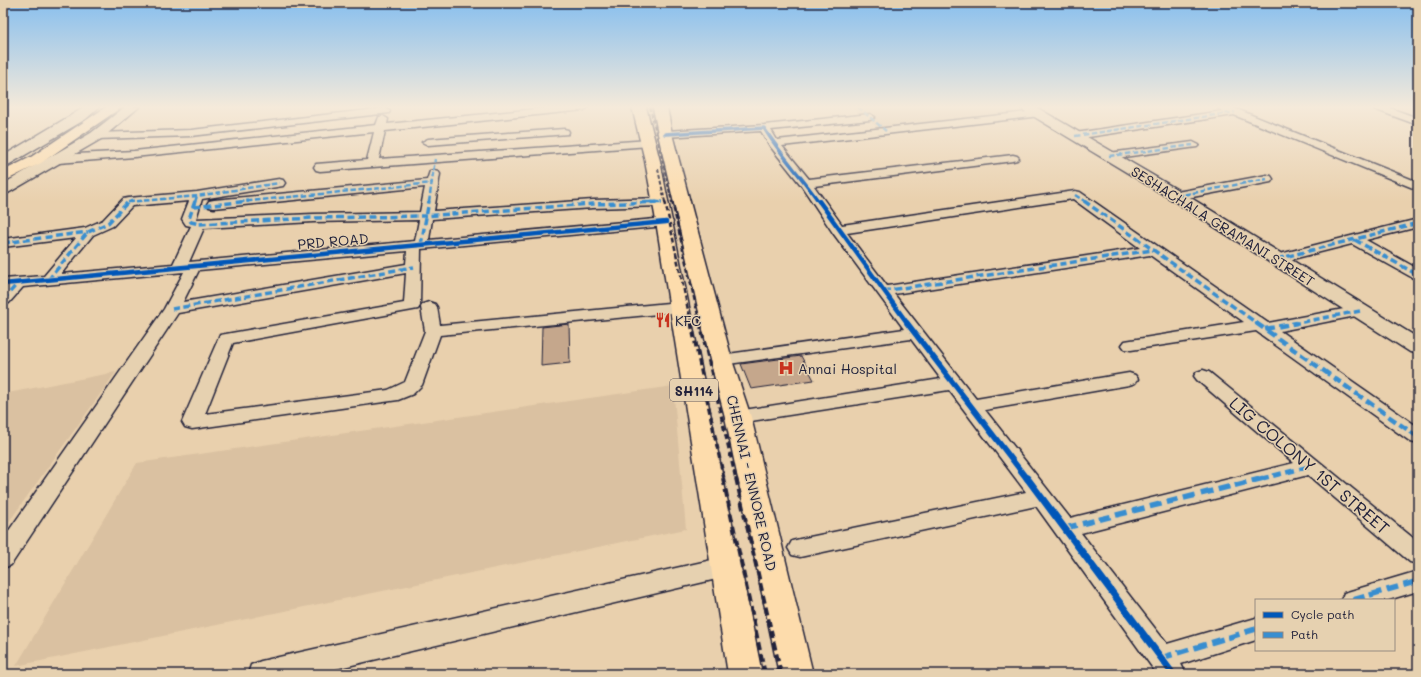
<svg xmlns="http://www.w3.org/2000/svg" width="1421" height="677" viewBox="0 0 1421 677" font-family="Mali,sans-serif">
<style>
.built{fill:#dac1a1}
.building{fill:#c5a78c;stroke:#22223b}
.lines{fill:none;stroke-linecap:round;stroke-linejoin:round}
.minor-casing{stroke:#22223b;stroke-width:3}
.tertiary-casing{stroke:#22223b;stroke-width:3}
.primary-casing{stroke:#22223b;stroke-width:3}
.minor{fill:#e6d1b0;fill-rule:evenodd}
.tertiary{fill:#e6d1b0;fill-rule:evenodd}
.primary{fill:#fddcac;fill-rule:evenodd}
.rail-far3{stroke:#22223b;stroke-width:2;stroke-dasharray:4 2;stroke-linecap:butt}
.rail-far2{stroke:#22223b;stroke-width:2.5;stroke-dasharray:5 2.5;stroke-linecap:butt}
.rail-far1{stroke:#22223b;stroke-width:3.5;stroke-dasharray:6 3.5;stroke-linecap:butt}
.rail{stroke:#22223b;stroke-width:4;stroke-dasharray:8 4;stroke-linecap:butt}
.quiet-far3{stroke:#398ed0;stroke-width:2.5;stroke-dasharray:5.5 2.5;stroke-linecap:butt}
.quiet-far2{stroke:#398ed0;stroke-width:3.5;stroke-dasharray:7 3.5;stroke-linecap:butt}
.quiet-far1{stroke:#398ed0;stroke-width:4.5;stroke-dasharray:9 4.5;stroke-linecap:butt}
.quiet{stroke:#398ed0;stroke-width:5.5;stroke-dasharray:12 5.5;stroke-linecap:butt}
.cycleway-far3-casing{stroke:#e6d1b0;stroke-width:5}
.cycleway-far2-casing{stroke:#e6d1b0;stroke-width:6}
.cycleway-far1-casing{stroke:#e6d1b0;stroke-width:8}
.cycleway-casing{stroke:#e6d1b0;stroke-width:10}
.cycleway-far3{stroke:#0057b8;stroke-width:3.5}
.cycleway-far2{stroke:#0057b8;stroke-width:4.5}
.cycleway-far1{stroke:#0057b8;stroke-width:5.5}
.cycleway{stroke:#0057b8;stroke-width:7}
.labels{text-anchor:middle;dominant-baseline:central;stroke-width:3;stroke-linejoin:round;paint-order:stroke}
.shield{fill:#e6d1b0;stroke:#5d565e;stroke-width:1}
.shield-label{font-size:13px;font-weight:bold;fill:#22223b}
.street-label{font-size:14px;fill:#22223b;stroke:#e6d1b0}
.poi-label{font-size:14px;fill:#22223b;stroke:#e6d1b0;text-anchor:start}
.near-street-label{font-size:17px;fill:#22223b;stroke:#e6d1b0}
</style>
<rect width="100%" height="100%" fill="#e9d0ad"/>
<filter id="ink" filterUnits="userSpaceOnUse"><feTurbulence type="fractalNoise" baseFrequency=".025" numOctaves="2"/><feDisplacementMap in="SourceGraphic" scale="8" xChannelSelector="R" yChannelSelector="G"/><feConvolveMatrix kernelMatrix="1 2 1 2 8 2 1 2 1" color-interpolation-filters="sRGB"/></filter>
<g filter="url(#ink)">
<path class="built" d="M851,107H1014L1020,111L878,128Z
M116,372L3,530V394Z
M673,386L686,529L16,666L137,463Z"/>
<path class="building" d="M569,324L570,363L541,366L542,327Z
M801,356L814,380L751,389L741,364Z"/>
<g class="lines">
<defs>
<path id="minor" d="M555,107H589L584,110L385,131L379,159L649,140L655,143L649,146L320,171L316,170L314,167L316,164L367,160L374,132L134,157L58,163L54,161L52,159L54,157L58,155L134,151L376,125L379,117L383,116L388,119L387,124Z
M1217,107H1231L1239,110L1418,182V190L1234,115L1075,139L1070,136L1075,133L1222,111Z
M1373,107H1387L1418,118V125L1374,109Z
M385,108L390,111L389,113L191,136L96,139L91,136L96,133L191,130Z
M1036,111L1041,114L1040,116L782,146L809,179L1013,155L1017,156L1019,158L1017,160L1013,161L814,186L842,225L1075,191L1080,192L1268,323L1360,306L1366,308L1368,311L1366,314L1280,331L1418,427V444L1411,442L1256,331L1131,350L1125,349L1122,345L1125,341L1131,340L1244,322L1150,255L894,294L976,399L1129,373L1135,375L1138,379L1135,383L1129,385L985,410L1070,518L1294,463L1197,380L1194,376L1197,372L1203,370L1209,372L1418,542V564L1410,562L1308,475L1081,533L1167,644L1256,618V640L1181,664L1186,674H1157L1036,506L800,557L792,555L788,548L792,541L800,539L1026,492L949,390L738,423L731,422L728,417L731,412L738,411L941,379L911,339L721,365L715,364L712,360L715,356L721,355L904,329L833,233L801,185L770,146L761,131L665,137L660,134L665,131L764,125L870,114L875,117L870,120L771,130L777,140ZM1073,199L1140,248L887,286L847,233Z
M564,129L568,130L569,132L568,134L428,145L422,142L428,139Z
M1193,142L1199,145L1197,147L1109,159L1105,158L1103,156L1105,154L1109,153Z
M434,170L438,171L440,174L434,211L593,200L662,198L667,199L668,202L667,205L662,206L593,208L432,219L429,240L666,218L671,219L673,222L671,225L666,226L421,249L420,306L418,309L233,343L205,414L388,390L405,382L425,331L421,307L423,304L429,302L435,304L437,307L440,325L679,302L685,304L687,307L685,310L679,312L440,335L422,385L413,394L398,400L192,429L185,427L182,422L220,335L404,303L406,273L178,313L11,565L3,568V539L164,309L184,272L23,287L9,303L3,305V290L5,288L3,289V279L44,276L76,238L3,247V239L85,228L103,220L123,199L128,198L197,192L279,179L283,180L285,183L283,186L202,199L196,219L313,214L420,212L425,187L214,208L209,207L207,204L209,201L214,200L427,180L430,171ZM189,201L182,219L186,225L191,226L173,264L61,274L93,235L113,226L132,206ZM419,220L415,241L189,262L204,228L313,222ZM407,251L406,264L183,302L199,270Z
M1267,175L1271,176L1273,179L1271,182L1177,200L1172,199L1171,196L1172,193L1177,192Z
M1418,219V227L1366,240L1418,269V280L1413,278L1352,244L1277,263L1272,262L1270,259L1272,256Z
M725,557L733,560L737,567L733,574L725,577L314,674H248L251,665L261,661Z
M1418,571V591L1388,600H1341L1344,593Z"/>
<path id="tertiary" d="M85,107H99L86,119L8,165L3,166V156Z
M125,107H139L101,139L8,193L3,195V184L91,133Z
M1021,107H1036L1183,193L1418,338V353L1410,352L1171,199L1023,110Z"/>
<path id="primary" d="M106,107H122L41,163L3,182V171L31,157Z
M632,107H646L660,161L762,674H728L655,215L645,161Z
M653,107H667L672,134L732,360L751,417L813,674H779L725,417L710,360L658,134Z"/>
</defs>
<use href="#minor" class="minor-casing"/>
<use href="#tertiary" class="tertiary-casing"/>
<use href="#primary" class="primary-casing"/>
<use href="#minor" class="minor"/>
<use href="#tertiary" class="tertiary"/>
<use href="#primary" class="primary"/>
<path class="rail-far3" d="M650,107L672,202
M658,169L665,202"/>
<path class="rail-far2" d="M665,201L691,324
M672,201L700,324"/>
<path class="rail-far1" d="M691,323L724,479
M700,323L736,479"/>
<path class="rail" d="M723,478L765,674
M736,478L781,674"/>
<path class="quiet-far3" d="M858,107L886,131
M1075,136L1235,112
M1109,156L1193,145
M1075,195L1086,202
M1177,196L1267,179
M128,202L197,196L279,183
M195,202L197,196
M239,202L433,183
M429,202L435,159
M647,202H662"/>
<path class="quiet-far2" d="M195,201L189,219L191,222L199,224L313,218L423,216L593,204L662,202
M1084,201L1258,324
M194,207L249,201
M1355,240L1418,275
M3,243L88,232
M421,245L429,201
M1277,259L1418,223
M48,280L88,232L108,223L128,202L134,201
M883,291L1153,250
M3,300L18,283
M172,309L414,267
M1292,324L1360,311"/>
<path class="quiet-far1" d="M1256,323L1418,437
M1265,329L1297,323
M1260,479L1312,466"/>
<path class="quiet" d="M1065,528L1264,478
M1353,600L1418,581
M1161,658L1256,629"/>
<defs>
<path id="cycleway-far3" d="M665,134L764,128C780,154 802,177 819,202"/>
<path id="cycleway-far2" d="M819,201L908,324
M3,284L666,222"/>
<path id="cycleway-far1" d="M907,323L1027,479"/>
<path id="cycleway" d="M1027,478L1173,674"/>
</defs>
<use href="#cycleway-far3" class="cycleway-far3-casing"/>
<use href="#cycleway-far2" class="cycleway-far2-casing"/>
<use href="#cycleway-far1" class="cycleway-far1-casing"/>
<use href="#cycleway" class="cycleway-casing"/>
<use href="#cycleway-far3" class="cycleway-far3"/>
<use href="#cycleway-far2" class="cycleway-far2"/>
<use href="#cycleway-far1" class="cycleway-far1"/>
<use href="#cycleway" class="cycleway"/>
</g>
</g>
<linearGradient id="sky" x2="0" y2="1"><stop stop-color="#88bfee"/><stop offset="0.53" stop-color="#f5eada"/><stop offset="1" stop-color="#f5eada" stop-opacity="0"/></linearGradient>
<rect width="1421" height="202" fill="url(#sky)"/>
<defs>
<symbol id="restaurant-bare" viewBox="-9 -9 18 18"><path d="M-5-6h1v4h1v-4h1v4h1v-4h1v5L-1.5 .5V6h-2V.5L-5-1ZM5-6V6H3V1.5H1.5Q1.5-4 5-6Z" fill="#c8321e" stroke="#e6d1b0" stroke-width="2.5" paint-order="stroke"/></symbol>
<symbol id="hospital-bare" viewBox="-9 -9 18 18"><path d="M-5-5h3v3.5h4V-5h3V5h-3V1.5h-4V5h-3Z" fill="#c8321e" stroke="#e6d1b0" stroke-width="2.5" paint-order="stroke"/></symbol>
</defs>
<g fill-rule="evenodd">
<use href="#restaurant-bare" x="652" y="309" width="22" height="22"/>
<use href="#hospital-bare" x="775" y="357" width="22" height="22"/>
</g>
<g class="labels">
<rect class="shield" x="670" y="379" width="48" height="22" rx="3"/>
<g class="shield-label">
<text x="694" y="390">SH114</text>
</g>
<g class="street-label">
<text transform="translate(1223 226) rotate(32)">SESHACHALA GRAMANI STREET</text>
<text transform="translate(333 241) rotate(-5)">PRD ROAD</text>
<text transform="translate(752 483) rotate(77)">CHENNAI - ENNORE ROAD</text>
</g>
<g class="poi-label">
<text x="675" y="320">KFC</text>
<text x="798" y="368">Annai Hospital</text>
</g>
<g class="near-street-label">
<text transform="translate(1310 465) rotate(40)">LIG COLONY 1ST STREET</text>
</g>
</g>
<rect width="1421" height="677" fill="none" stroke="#e6d1b0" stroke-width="16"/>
<rect x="8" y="8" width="1405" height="661" fill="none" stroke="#22223b" stroke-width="1.5" filter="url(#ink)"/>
<rect x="1255" y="599" width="140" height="52" fill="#e6d1b0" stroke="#988b81"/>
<rect x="1263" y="612" width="20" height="6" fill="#0057b8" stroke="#988b81"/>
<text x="1291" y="619" font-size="12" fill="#22223b">Cycle path</text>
<rect x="1263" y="632" width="20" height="6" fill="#398ed0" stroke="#988b81"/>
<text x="1291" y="639" font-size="12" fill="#22223b">Path</text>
</svg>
